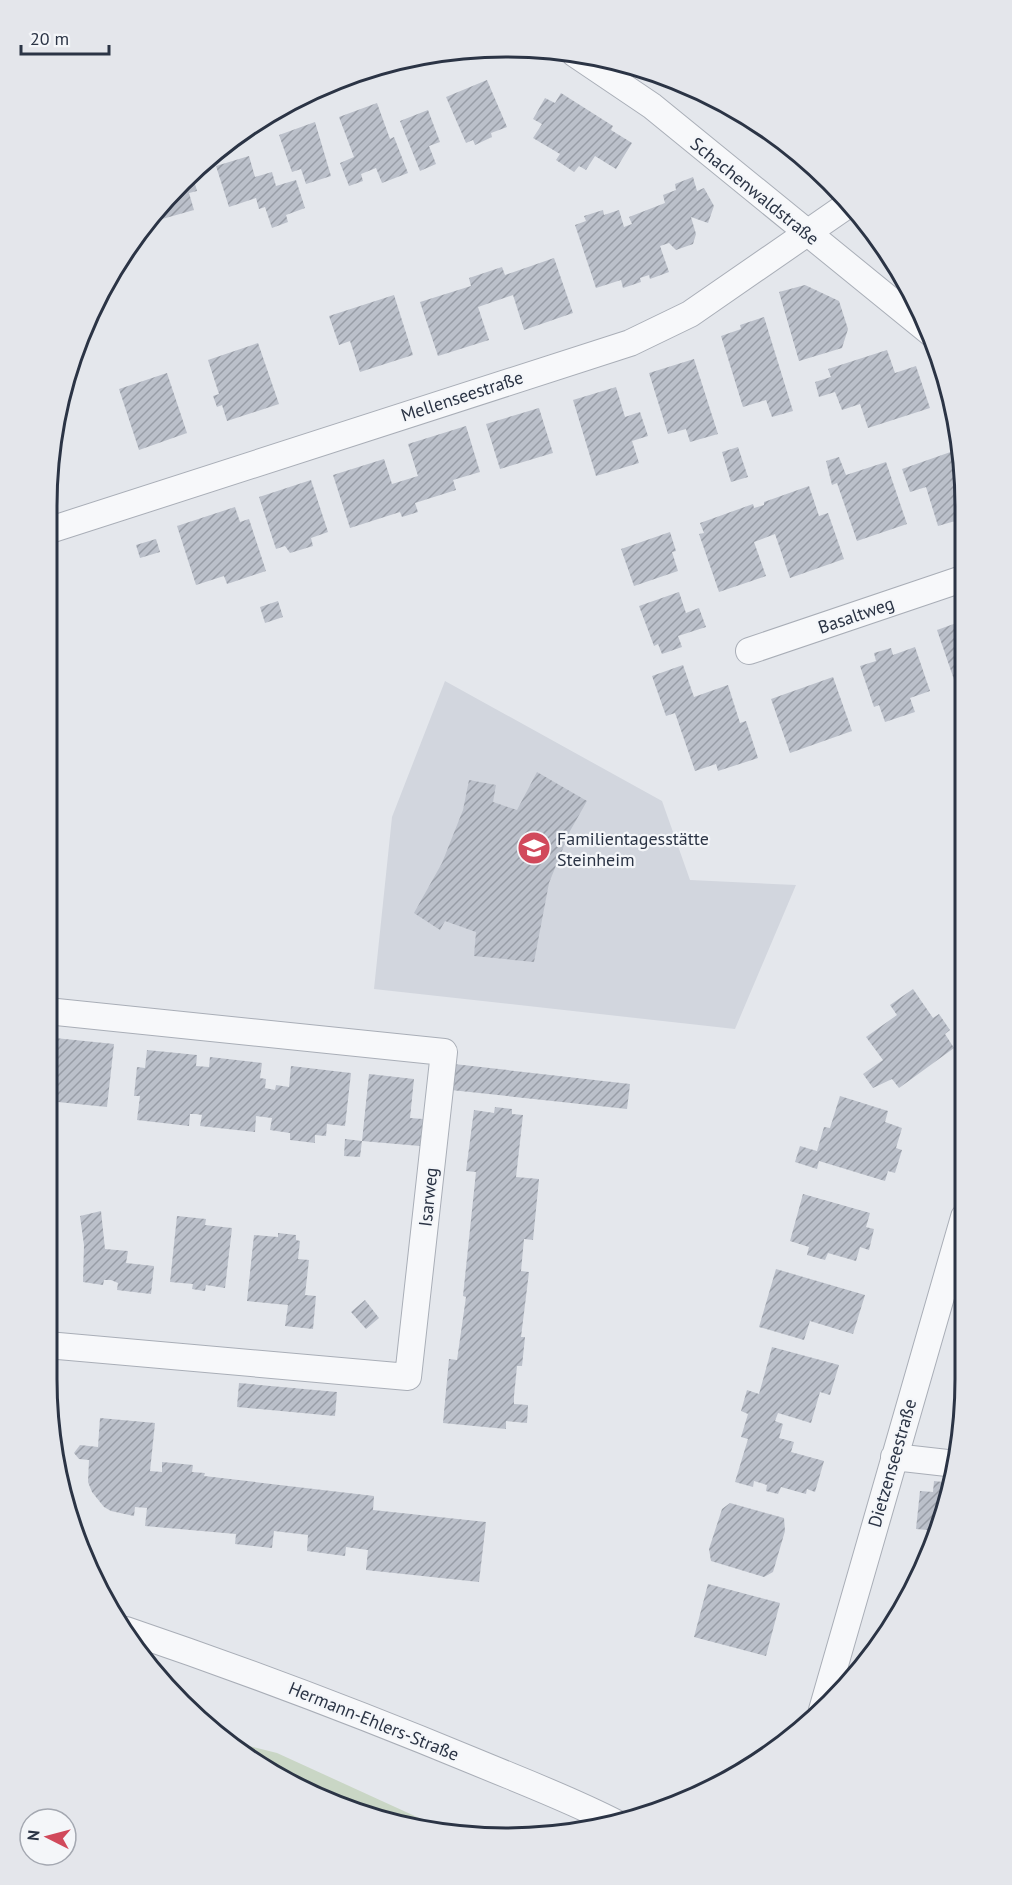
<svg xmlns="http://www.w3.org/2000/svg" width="1012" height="1885" viewBox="0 0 1012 1885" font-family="'PT Sans',sans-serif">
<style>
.built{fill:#d2d6de}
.green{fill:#c9d6c5}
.building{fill:url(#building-hatch)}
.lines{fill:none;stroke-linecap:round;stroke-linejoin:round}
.street-casing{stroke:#a9aeb7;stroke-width:28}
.street{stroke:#f7f8fa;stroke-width:26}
.labels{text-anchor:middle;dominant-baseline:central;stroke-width:4.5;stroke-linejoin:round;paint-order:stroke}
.street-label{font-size:18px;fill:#2b3445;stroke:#f4f6f9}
.poi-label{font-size:18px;fill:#2b3445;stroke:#f4f6f9;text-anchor:start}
.rim{fill:none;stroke:#2b3445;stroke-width:3}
</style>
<defs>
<pattern id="building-hatch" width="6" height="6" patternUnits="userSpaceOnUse" patternTransform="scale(1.5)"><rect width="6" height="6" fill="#bbc0ca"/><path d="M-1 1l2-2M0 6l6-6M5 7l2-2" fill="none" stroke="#989da6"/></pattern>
</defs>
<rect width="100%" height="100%" fill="#e4e7ec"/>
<path class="built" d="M445,681L662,801L690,880L796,885L735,1029L374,989L392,817Z"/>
<path class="green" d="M230,1741L277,1753L441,1828L387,1823L251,1761Z"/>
<path class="building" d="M487,80L507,127L491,133L492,137L475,145L473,140L466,143L446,97Z
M561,93L613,126L611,130L632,143L616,169L595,156L586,170L579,166L574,172L556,160L560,154L533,138L542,124L533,119L545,98L555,103Z
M377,103L390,139L394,137L408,173L382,183L376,168L361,174L363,181L349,186L340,163L354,157L339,117Z
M428,110L440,142L429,146L436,164L420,171L400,121Z
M315,122L331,176L306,184L301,169L292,172L279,135Z
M249,156L255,177L272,172L276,186L296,180L305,208L286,215L288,222L272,228L265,207L259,209L256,198L229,207L216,166Z
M192,173L197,191L189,193L194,210L155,221L153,214Z
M693,177L697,191L704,188L714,206L708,223L691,217L696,234L693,244L676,250L669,243L660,246L669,272L650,279L649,275L640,278L641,282L623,288L621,280L596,288L575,225L586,221L584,216L603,210L604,215L619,210L624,227L632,224L629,217L665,203L663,195L676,190L675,184Z
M554,258L573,313L524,330L513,295L478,307L489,340L438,356L420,302L471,286L469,278L502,267L505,275Z
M805,285L839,301L848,329L842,348L799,361L779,292Z
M394,295L413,355L360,372L350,341L339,345L329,316Z
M764,317L793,411L772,417L766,400L743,407L721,336L741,329L740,325Z
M258,343L279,404L227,421L222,405L217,407L213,396L219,394L208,360Z
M887,350L895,373L916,366L930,408L868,428L860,404L842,410L835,392L819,397L815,382L831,377L828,369Z
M694,359L718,434L690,442L686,429L668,434L649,373Z
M167,373L187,433L139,450L119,389Z
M616,387L625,417L640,412L648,436L632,441L639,463L596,476L573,400Z
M539,408L553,453L500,469L486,424Z
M466,426L480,472L453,480L456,490L415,503L418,512L402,517L400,512L350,528L333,475L384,459L392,484L418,476L408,444Z
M738,447L748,477L731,482L722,452Z
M962,448V519L938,526L926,487L910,492L902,469Z
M839,457L846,475L886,462L907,524L857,541L837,483L832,485L826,461Z
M311,480L328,532L311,538L313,546L290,553L285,546L276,549L259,497Z
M809,486L819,516L828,513L844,559L790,578L775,534L754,542L766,576L719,592L699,534L704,533L700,523L753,504L754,508L764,505V502Z
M235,507L240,522L249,519L266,571L227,584L224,576L196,585L177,526Z
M670,532L676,551L672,552L678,571L634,586L621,549Z
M156,539L160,552L140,558L136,545Z
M679,592L686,613L699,608L706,627L678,636L682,647L662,654L658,644L654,646L639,606Z
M278,601L283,617L265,623L260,607Z
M962,621V696L960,697L937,630Z
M915,647L930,691L910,698L915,712L885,722L879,705L874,707L860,666L876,661L874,653L891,648L893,655Z
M683,665L694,697L728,685L740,723L746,721L758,758L718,771L716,764L695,771L675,713L666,716L652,676Z
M833,677L852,731L790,753L771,699Z
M962,728V750L956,730Z
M537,772L587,801L570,831L549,883L534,962L474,956L476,932L445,921L440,930L414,913L442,863L463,810L469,780L496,785L493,802L517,810Z
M913,989L933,1018L939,1014L950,1030L945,1034L954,1048L899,1088L892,1079L873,1088L863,1074L883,1060L866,1037L897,1015L890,1005Z
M55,1038L114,1044L107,1107L48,1101Z
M147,1050L197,1055L196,1066L209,1067L210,1057L262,1063L260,1078L266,1079L265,1088L275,1090L276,1085L289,1087L291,1066L351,1073L345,1126L327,1124L326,1136L315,1135V1143L290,1140V1133L270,1130L272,1118L256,1116L255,1132L200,1126L202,1115L196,1114H190L189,1126L137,1120L140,1096H134L137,1067L145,1068Z
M454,1064L630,1084L627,1109L451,1090Z
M369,1074L414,1079L410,1118L423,1119L420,1146L362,1141Z
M840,1096L888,1111L885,1122L902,1128L896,1148L902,1150L895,1173L888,1171L885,1181L819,1161L817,1169L795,1162L800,1146L817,1151L824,1127L830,1128Z
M495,1107L512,1109V1114L523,1115L516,1177L539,1179L533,1240L524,1239L521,1271L529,1272L521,1337H525L522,1366H517L514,1396V1404L528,1405L527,1423L506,1421V1429L443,1423L449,1359L457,1360L466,1297L463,1296L476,1172L466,1171L474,1110L494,1113Z
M345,1139L362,1141L360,1157L344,1156Z
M803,1194L870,1213L866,1227L874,1229L869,1250L860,1247L856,1261L828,1253L825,1260L807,1255L809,1247L790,1241Z
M101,1211L105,1249L128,1251L126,1263L154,1266L151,1294L117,1290L118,1283L111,1280H104L103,1285L83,1282L84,1245L80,1216Z
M177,1216L206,1219L205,1225L232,1228L225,1288L206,1285L205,1291L192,1289L193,1284L170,1282Z
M278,1233L296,1235V1240L300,1241L298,1259L309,1260L305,1295L316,1296L313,1329L285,1326L288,1305L247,1301L254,1235L278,1237Z
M776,1269L865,1295L853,1334L810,1321L804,1340L759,1327Z
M365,1300L379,1318L366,1329L351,1312Z
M772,1347L839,1365L830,1395L820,1392L811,1423L778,1413L775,1421L783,1424L779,1438L794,1442L791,1452L824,1461L815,1492L807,1489L806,1494L781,1487L778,1494L766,1491L767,1485L754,1481L753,1487L735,1482L748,1439L741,1437L748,1414L741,1411L747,1390L759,1394Z
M963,1354H964V1376L960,1375Z
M239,1383L337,1392L335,1416L237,1407Z
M100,1418L155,1423L150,1471L162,1472V1462L193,1465L192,1472L205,1473L204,1476L374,1496L373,1510L486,1522L479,1582L366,1570L368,1550L346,1547L345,1556L307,1551L308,1535L274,1531L272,1548L235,1544L236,1534L145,1526L147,1508L135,1507L134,1516L111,1511L104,1507L92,1492L88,1482L89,1460L79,1459L74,1453L80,1445L98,1447Z
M934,1481L952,1483L950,1498L932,1544H926L927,1530L916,1529L920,1491L933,1492Z
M730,1503L784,1518L785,1531L773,1572L764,1577L711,1561L709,1549L722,1509Z
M708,1584L780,1603L766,1656L694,1637Z"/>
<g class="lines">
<defs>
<path id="street" d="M575,54L652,106L932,334
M47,531L630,343L690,314L849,204
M749,651L962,579
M47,1011L444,1052L408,1377L47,1345
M894,1457L956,1464
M126,1630C244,1670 360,1714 476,1762C524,1782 572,1800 618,1824
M822,1710L964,1217"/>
</defs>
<use href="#street" class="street-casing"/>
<use href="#street" class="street"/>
</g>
<defs>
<symbol id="school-disc" viewBox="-11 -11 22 22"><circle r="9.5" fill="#d1495b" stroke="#f4f6f9"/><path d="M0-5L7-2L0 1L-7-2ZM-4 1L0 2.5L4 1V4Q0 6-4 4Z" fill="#fff"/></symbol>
</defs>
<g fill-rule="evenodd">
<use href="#school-disc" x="515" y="829" width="38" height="38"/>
</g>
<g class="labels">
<g class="street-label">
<text transform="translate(755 191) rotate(39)">Schachenwaldstraße</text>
<text transform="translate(462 396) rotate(-18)">Mellenseestraße</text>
<text transform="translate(856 615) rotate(-19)">Basaltweg</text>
<text transform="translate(428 1197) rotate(-84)">Isarweg</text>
<text transform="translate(892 1463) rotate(-74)">Dietzenseestraße</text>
<text transform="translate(374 1721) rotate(22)">Hermann-Ehlers-Straße</text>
</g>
<g class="poi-label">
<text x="557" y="838">Familientagesstätte<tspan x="557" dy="21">Steinheim</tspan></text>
</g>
</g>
<path d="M0 0H1012V1885H0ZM506 57H506A449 449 0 0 1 955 506V1379A449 449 0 0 1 506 1828H506A449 449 0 0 1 57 1379V506A449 449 0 0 1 506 57Z" fill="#e4e6eb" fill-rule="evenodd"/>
<path class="rim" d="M506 57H506A449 449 0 0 1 955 506V1379A449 449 0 0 1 506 1828H506A449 449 0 0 1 57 1379V506A449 449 0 0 1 506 57Z"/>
<g transform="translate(48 1837) rotate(276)"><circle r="28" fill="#f4f6f9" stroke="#a4a8b1" stroke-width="1.5"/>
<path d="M0-4.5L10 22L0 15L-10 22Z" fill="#d1495b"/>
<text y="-9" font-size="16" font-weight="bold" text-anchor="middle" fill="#2b3445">N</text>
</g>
<path d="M21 45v9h88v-9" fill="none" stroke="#2b3445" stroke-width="3"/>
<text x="30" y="45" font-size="18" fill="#2b3445" stroke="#f4f6f9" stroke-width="4.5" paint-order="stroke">20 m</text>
</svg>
